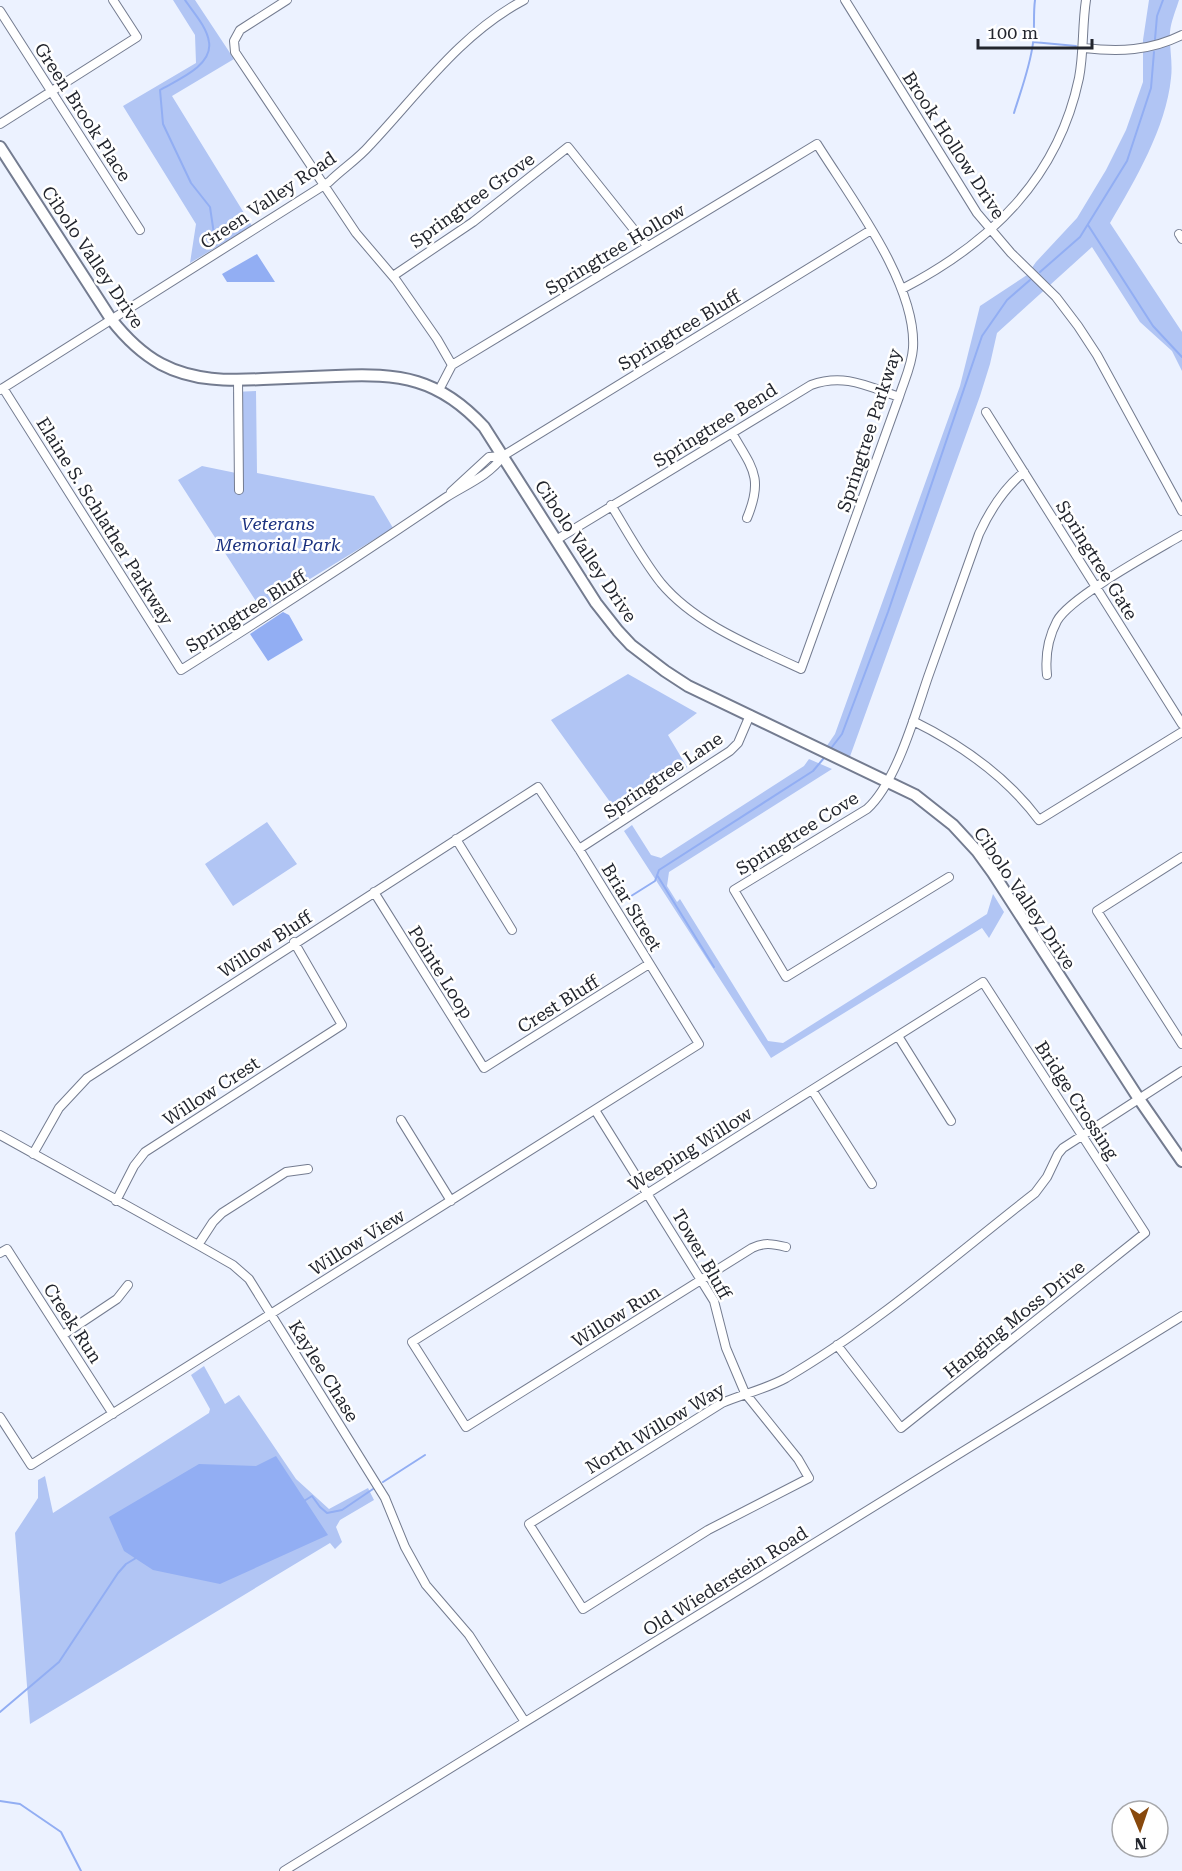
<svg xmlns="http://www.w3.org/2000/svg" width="1182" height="1871" viewBox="0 0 1182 1871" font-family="'Roboto Serif',serif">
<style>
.green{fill:#b1c5f4}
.water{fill:#92aef3}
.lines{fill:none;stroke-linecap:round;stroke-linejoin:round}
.stream{stroke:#92aef3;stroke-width:2}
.minor-casing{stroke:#747c90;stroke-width:10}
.major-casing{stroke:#747c90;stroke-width:14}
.minor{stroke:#fff;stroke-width:8}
.major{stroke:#fff;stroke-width:10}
.labels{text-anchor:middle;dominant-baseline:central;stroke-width:5;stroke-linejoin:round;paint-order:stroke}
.street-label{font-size:18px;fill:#23262e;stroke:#fff}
.park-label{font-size:18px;font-style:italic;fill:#1b3280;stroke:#fff}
</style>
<rect width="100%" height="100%" fill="#ecf2ff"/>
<path class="green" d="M173,0H195L234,59L172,96L252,226L190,263L196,224L123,106L196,63L195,35Z
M1149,0H1179C1176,10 1171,21 1170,32C1169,46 1173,62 1171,78C1166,128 1135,180 1110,223L1182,332V371L1172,351L1140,322L1092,247L997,333L990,364L980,396L848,762L824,750L835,734L960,386L980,306L1027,275L1036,262L1077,218L1106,170L1126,130L1143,82V40Z
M256,391L257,473L374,496L393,528L261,609L178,480L202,466L236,473L233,392Z
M628,674L697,713L668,735L687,767L618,813L551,720Z
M809,759L832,769L669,872L667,886L677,902L680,899L768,1041L783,1043L987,914L993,894L1004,912L989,938L982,928L771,1058L624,831L632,825L651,855L661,858L804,766Z
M267,822L297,864L233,906L205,864Z
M204,1366L225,1404L239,1395L296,1479L329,1509L368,1488L374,1500L340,1520L336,1527L342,1542L335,1549L330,1543L30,1724L15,1533L38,1498V1480L45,1476L53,1513L209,1413L210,1409L191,1375Z"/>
<path class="water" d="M257,254L275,282H227L222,274Z
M283,612L289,615L303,640L268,661L250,634Z
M276,1456L328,1535L220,1584L153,1570L124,1551L109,1517L199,1464L256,1466Z"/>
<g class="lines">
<path class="stream" d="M185,0C193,12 207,27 209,42C213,66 177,80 160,90L163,124L191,183L210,207L215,241
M1155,39L1157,16L1163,0
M1033,42L1076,46
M1014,113C1021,90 1030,67 1033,43C1035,29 1033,14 1035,0
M1088,225L1153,326L1182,357
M1040,272L1080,237L1127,161L1151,88L1154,52
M832,747L842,734L888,612L982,336L1007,300L1030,280
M657,875L714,967
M620,903L655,881L659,870L813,771L824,758
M383,1482L425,1455
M304,1501L312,1496L320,1507L327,1513L342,1510L373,1489
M0,1712L59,1662L118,1573L126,1564L136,1558
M0,1801L20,1804L61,1832L81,1871"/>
<defs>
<path id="minor" d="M287,0L240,30L234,41L235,52L356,233L396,280L437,339L452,365
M845,0L977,213L1011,253L1056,297L1078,326L1097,355L1182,511
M0,11L140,230
M1084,48C1119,52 1150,51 1182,35
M0,124L137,37L113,0
M1179,234L1182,239
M393,276L473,222L568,147L647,246
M902,289C991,243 1058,178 1079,78C1084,52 1082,26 1086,0
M238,380L239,490
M3,388L181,670C270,614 358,557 445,498C465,485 489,476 503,456
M0,390L329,182C342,169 358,159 370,145C419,93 460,34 524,0
M439,390L452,365L817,144C850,197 917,284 913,348C912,365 904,381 899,397L801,669C754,647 695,624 661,583C642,559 627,531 611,505
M986,412L1182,724
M732,433C752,468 764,477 747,518
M451,492L489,457L503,456L871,230
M556,540L811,385C844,373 867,386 899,397
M1047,675C1045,656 1048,638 1057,621C1070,597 1155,551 1182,535
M913,721C962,745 1006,776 1039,820L1182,732
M456,839L512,930
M579,849L730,751L738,743L750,715
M1182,857L1097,911L1182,1044
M949,877L786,977L734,890L867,809C896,783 915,715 928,677C945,629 962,582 979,534C990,510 1003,489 1024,472
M374,892L484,1068L649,964
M898,1036L951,1121
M812,1090L872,1184
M595,1110L714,1301L726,1348L745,1393L798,1459L809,1478L708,1530L583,1609L529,1524L722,1403C743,1394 766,1389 786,1378C875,1326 954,1256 1035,1193L1047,1177L1058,1154L1063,1148L1182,1071
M401,1120L451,1201
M0,1135L198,1245L233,1265L249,1279L385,1498L405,1547L426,1585L469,1635L525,1722
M116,1201L134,1166L145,1152L342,1025L294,942
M198,1245L213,1222L222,1213L286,1172L308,1169
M786,1247C773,1244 764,1242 752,1248L466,1427L412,1342L983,982L1145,1233L901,1428L837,1345
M0,1253L7,1249L113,1414
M63,1335L117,1299L128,1285
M0,1417L31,1465L699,1044L579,849L538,787L87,1078L59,1108L33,1154
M284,1871L1182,1316"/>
<path id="major" d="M0,147L111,319C125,337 141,353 161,364C193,381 229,381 263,379C288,378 312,377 336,376C400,373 439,378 484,427L596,603L618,631L631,645L665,671L688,686L915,795L953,825L977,851L993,873L1139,1099L1182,1161"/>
</defs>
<use href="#minor" class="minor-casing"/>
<use href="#major" class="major-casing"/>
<use href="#minor" class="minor"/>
<use href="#major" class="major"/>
</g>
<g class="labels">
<g class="street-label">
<text transform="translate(83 112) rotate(57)">Green Brook Place</text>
<text transform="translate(954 145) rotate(57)">Brook Hollow Drive</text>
<text transform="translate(268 200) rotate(-34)">Green Valley Road</text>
<text transform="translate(472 200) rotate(-36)">Springtree Grove</text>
<text transform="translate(615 249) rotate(-31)">Springtree Hollow</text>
<text transform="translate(93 257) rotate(56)">Cibolo Valley Drive</text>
<text transform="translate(679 330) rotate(-31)">Springtree Bluff</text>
<text transform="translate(715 425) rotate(-32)">Springtree Bend</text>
<text transform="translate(869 430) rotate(-72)">Springtree Parkway</text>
<text transform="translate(105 521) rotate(58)">Elaine S. Schlather Parkway</text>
<text transform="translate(586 551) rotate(56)">Cibolo Valley Drive</text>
<text transform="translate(1097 560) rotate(58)">Springtree Gate</text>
<text transform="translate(246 611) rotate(-32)">Springtree Bluff</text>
<text transform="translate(663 775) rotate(-34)">Springtree Lane</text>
<text transform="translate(797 833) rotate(-32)">Springtree Cove</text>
<text transform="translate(1025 898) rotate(56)">Cibolo Valley Drive</text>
<text transform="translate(632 907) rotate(59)">Briar Street</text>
<text transform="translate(265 944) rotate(-33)">Willow Bluff</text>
<text transform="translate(441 972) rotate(58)">Pointe Loop</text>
<text transform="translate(558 1004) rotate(-32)">Crest Bluff</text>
<text transform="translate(211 1091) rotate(-33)">Willow Crest</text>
<text transform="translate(1077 1100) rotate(57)">Bridge Crossing</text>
<text transform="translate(690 1149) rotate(-32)">Weeping Willow</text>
<text transform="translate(357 1242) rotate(-32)">Willow View</text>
<text transform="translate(702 1254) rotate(60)">Tower Bluff</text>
<text transform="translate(616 1316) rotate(-32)">Willow Run</text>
<text transform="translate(1014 1319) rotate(-39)">Hanging Moss Drive</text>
<text transform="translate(73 1323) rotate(57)">Creek Run</text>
<text transform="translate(324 1371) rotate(58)">Kaylee Chase</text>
<text transform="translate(655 1428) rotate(-31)">North Willow Way</text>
<text transform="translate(725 1581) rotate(-32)">Old Wiederstein Road</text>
</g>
<g class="park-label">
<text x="278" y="523">Veterans<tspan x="278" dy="21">Memorial Park</tspan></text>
</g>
</g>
<g transform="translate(1140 1829) rotate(178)"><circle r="28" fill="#ffffff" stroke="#a7a8ab" stroke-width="1.5"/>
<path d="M0-4.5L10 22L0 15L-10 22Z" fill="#88490d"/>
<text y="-9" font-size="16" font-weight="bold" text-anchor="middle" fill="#23262e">N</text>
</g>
<path d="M978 39v9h114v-9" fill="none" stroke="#23262e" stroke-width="3"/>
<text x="987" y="39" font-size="18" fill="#23262e" stroke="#ffffff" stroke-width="4.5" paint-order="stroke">100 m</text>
</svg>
